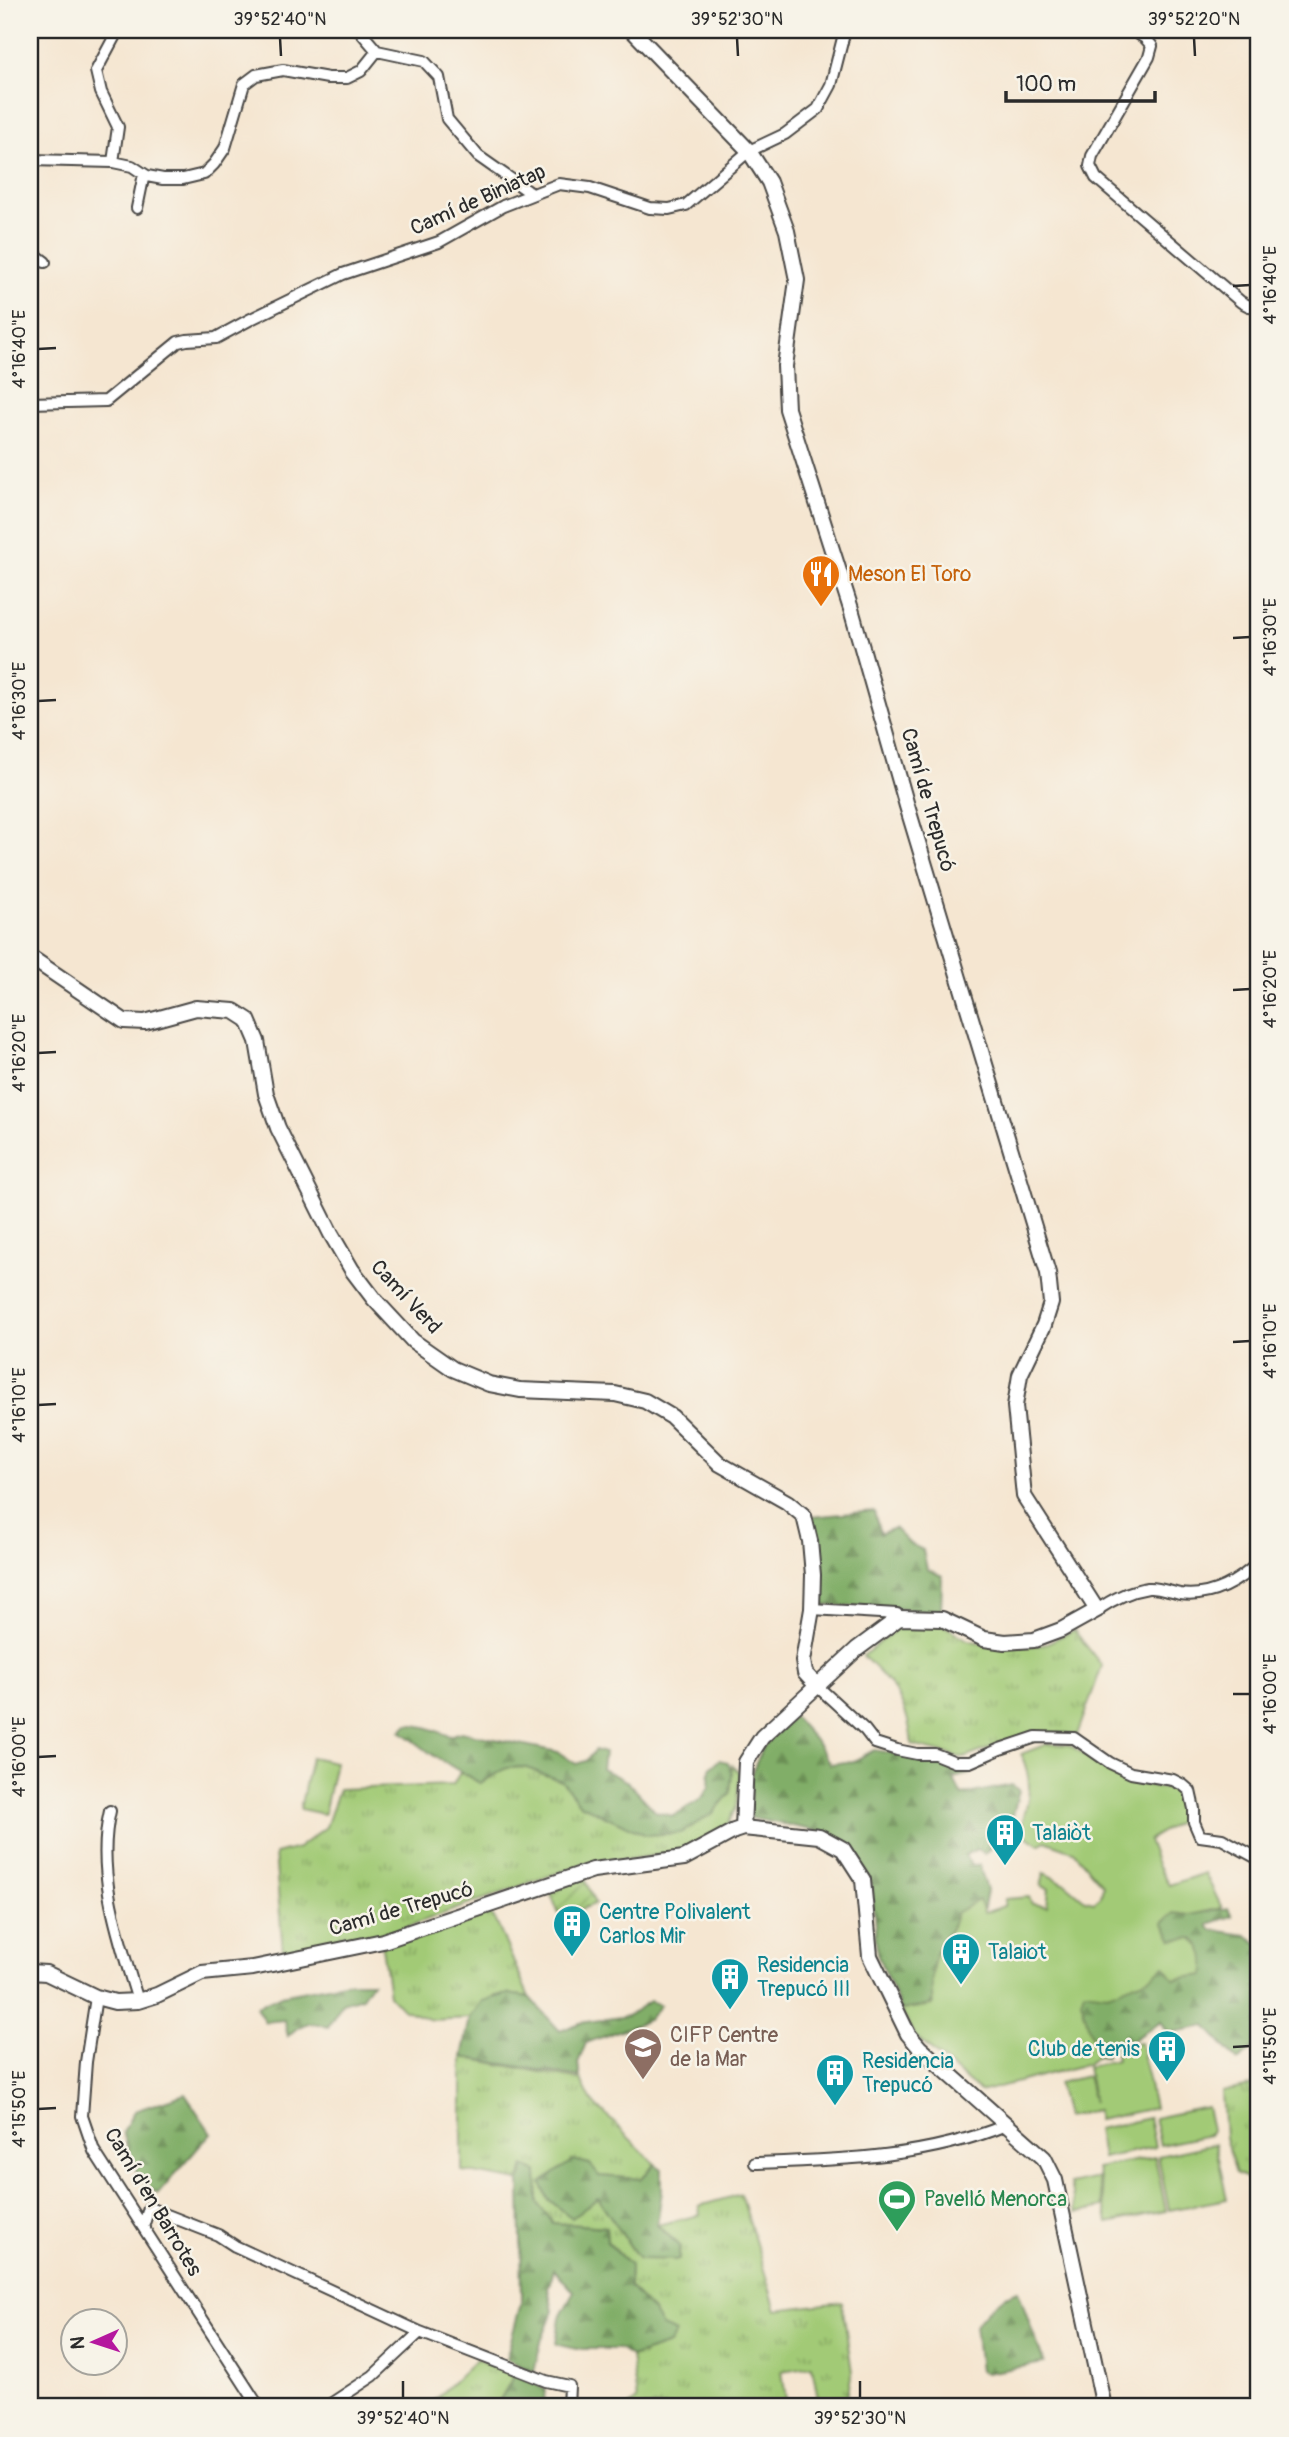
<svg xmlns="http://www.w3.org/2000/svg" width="1289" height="2437" viewBox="0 0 1289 2437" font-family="Pangolin,sans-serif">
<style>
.grass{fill:url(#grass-tufts);stroke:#667a50;stroke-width:2}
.forest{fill:url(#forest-firs);stroke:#566c49;stroke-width:2}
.park{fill:#a2ca76;stroke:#667a50;stroke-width:2}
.garden{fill:url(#garden-furrows);stroke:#667a50;stroke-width:2}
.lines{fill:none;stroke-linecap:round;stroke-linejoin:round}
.street-casing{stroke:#494744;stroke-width:14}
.secondary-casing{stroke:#494744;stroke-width:18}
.street{stroke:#fff;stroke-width:10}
.secondary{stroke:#fff;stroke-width:14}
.ticks{fill:none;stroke:#2b2b2b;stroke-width:2.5}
.labels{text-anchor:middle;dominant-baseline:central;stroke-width:5;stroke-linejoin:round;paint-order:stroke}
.street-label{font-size:21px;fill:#2b2b2b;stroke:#f7f3e8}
.food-label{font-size:21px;fill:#c56008;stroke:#f7f3e8;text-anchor:start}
.culture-label{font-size:21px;fill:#0d838f;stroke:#f7f3e8;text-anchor:start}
.education-label{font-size:21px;fill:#785e54;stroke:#f7f3e8;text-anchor:start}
.leisure-label{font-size:21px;fill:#27864d;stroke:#f7f3e8;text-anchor:start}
.neatline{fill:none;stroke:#2b2b2b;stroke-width:2.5}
.ticks-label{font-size:18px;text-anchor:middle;fill:#2b2b2b}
</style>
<defs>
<pattern id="grass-tufts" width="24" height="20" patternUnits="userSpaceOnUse" patternTransform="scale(1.75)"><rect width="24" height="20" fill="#a2ca76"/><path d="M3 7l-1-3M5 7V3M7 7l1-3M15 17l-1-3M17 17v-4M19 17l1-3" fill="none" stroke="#84a461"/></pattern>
<pattern id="forest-firs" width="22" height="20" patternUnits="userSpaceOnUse" patternTransform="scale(1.75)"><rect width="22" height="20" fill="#81ae67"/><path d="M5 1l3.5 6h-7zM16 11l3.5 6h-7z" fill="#6a8e55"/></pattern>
<pattern id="garden-furrows" width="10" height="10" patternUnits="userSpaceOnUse" patternTransform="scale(1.75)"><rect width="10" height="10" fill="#a2ca76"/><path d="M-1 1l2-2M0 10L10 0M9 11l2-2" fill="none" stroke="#84a461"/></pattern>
</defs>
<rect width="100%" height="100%" fill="#f7f3e8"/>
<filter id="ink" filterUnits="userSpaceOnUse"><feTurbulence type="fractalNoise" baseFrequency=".0143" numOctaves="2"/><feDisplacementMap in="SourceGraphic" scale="14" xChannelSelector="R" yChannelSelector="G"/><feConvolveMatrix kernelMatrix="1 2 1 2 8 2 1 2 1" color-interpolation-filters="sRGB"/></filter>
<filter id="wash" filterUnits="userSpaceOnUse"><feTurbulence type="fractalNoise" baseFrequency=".00686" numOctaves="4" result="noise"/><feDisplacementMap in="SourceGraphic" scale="28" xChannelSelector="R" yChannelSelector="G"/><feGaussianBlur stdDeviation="1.57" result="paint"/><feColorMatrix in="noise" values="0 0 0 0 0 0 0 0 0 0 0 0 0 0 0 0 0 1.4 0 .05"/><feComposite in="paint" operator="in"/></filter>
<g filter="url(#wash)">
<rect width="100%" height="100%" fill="#f5e6d1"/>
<path class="grass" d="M902,1624L943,1625L968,1640L999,1647L1043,1645L1074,1630L1102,1666L1077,1735L1050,1732L1025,1735L964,1758L912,1745C908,1700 893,1686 863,1656Z
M732,1765L740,1773L736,1808L727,1825L683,1851L631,1859L585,1863L375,1938L283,1952L275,1854L298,1848L326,1827L339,1789L453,1785L460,1772L480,1783L507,1768L524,1767L562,1781L580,1804L646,1835L730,1793Z
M485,1910L495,1919L529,1997C499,1992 488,1993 470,2018L431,2020L402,2009L389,1995L382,1947Z
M462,2057L581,2080L591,2100L655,2164L641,2179L598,2176V2198L639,2259L679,2245L657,2225L700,2215L699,2206L741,2194L776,2310L842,2302L852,2372L845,2407L819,2405L812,2366L782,2371L787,2407H628L637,2400L631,2357L669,2344C658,2318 648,2306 629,2287L630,2265L607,2241L606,2227L553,2223L538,2203L524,2167L520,2181L462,2171Z
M1259,2084V2179L1252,2181L1236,2173L1225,2138L1222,2092Z
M476,2360L515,2374L496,2407H427Z"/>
<path class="forest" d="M874,1511L880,1534L894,1528L910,1544L923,1550L927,1569L942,1576L941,1613L905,1609L823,1605L811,1517Z
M793,1716L814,1739L830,1764L854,1761L874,1750L967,1765L970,1774L953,1778L962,1795L1012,1785L1019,1790L1012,1819L1008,1817L1002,1829L1005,1835L985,1854L977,1849L965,1855L971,1865H979L987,1890L983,1913H956C953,1932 942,1937 936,1954C931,1969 931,1990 933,2005L901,2010L877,1954L872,1885L862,1864L848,1842L833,1834L751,1818V1775L763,1747Z
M408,1724L426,1727L450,1736L461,1732L558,1752L576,1764L586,1761L595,1750L604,1753L602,1769L628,1782L656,1812L673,1816L701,1799L709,1787L710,1768L719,1760L728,1762L732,1773L730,1793L713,1813L681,1833L646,1835L580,1804L562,1781L524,1767L507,1768L480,1783L434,1756L401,1731Z
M1228,1908L1232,1916L1208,1924L1212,1930L1246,1935L1259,1944V2043L1238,2061L1206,2026L1168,2033L1161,2021L1131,2041L1111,2047L1105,2058L1097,2056L1080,2001L1084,1991L1164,1966L1175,1979L1204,1975L1192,1938L1173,1940L1163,1923L1174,1913L1190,1915Z
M349,1982H372L362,1997L342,2003L328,2027C310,2021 302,2022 288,2036L284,2020L265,2022L256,2007L281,1995Z
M508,1994L529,1997L560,2031L580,2023L627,2016L650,2001L660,2005L648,2020L586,2043L578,2063L580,2077L462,2057L470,2018L482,2001Z
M185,2094L211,2133L158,2194C136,2182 129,2154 123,2132L134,2111Z
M573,2160L590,2164L599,2176L641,2179L655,2164L662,2169V2190L657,2225L679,2245V2260L639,2259L598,2198L572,2218L548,2199L541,2183Z
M524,2167L537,2171L538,2203L553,2223L606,2227L607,2242L630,2265L629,2287L653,2311L662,2327L676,2333L669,2344L631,2357L619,2349H576L556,2344L560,2317L574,2292L554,2269L548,2289L553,2311L542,2338L534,2372L506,2359L522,2299L520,2181Z
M1018,2291L1044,2363L986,2373L980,2371L975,2325C988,2310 998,2297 1018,2291Z
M515,2374L546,2390L544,2407H496Z"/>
<path class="park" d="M1047,1744L1069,1745L1117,1774L1141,1784L1173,1790L1184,1798L1188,1816L1148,1840L1158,1867L1169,1885L1205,1873L1222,1908L1190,1915L1174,1913L1163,1923L1173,1940L1192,1938C1205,1948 1207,1959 1204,1975L1174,1979L1164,1966L1151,1977L1108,1994L1084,1991L1081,2001L1097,2056L1087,2064L980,2092L914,2035L901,2010L933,2005C931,1990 931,1969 936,1954C942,1937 953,1932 956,1913L979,1900L984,1913L1004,1906L1005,1899L1029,1897L1032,1904L1047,1906L1049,1889L1041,1886L1044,1873L1066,1884L1085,1900L1094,1902L1101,1896L1103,1885L1073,1851L1045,1841L1040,1845L1020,1832C1028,1798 1035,1787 1021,1754Z
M311,1757L335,1762L324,1814L300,1809Z
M1140,2043L1154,2108L1098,2120L1096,2110L1066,2117L1058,2083L1087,2076L1094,2103L1087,2067L1116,2060L1114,2048Z
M1207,2107L1212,2130L1209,2135L1160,2145L1154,2118Z
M1149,2118L1155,2147L1102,2158L1097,2129Z
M1215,2144L1227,2199L1169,2210L1158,2156Z
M1155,2157L1166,2211L1108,2223L1097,2168Z
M1097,2178L1103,2207L1076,2213L1070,2184Z"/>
<path class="garden" d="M584,1876L595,1904L560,1917L549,1889Z"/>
</g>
<g filter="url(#ink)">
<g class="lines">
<defs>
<path id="street" d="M359,30L377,51
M1132,30L1145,38L1152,46L1149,57L1092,156L1090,166L1096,178L1241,302L1249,306L1259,307
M30,160L113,162L132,166L147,176L163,179H183L204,174L214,164L225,148L244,84L256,75L283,70L328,78H347L361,71L377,51L424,61L439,77L447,119L478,156L532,194
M113,162L118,127L101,92L96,71L118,30
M137,208L144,174
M30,251L45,262
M30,403L106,401L178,342L187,340L216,338L251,319L343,274L439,242L503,206L559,184L590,188L650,208L669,209L686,205L749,151L785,134L818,109L831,85L844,34L848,30
M812,1609L897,1614L899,1618
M1097,1610C1113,1599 1128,1591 1148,1588C1158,1587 1170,1592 1180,1594C1211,1598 1237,1583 1259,1562
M817,1686L865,1730L875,1743L897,1750L917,1754H935L955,1762H970L1000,1749L1036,1737L1074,1738L1110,1763L1131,1773L1173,1780L1183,1785L1190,1791L1194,1809V1822L1200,1836L1222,1839L1259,1859
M110,1811C95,1874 120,1941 138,2001
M96,1997L86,2062L82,2116L94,2151L259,2407
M755,2163C840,2160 926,2158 1006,2125
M143,2227L149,2208L218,2235L235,2246L420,2332L373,2376L326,2407
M420,2332L546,2381L569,2386L568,2407"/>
<path id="secondary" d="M632,30L749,151L769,182L787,231L797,280L785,366L787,409L851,609L907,806L1048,1273L1051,1303L1044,1325L1020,1375L1015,1406L1024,1496L1097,1610L1061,1630L1034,1640L1005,1642L984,1639L942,1619L899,1618L857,1649L762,1737L746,1762L743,1828
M30,957L124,1021L145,1022L196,1008L234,1011L248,1020L257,1041L266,1094L278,1128L331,1234L352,1270L374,1299L413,1341L453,1369L489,1384L520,1390L615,1394L645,1401L672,1417L720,1464L787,1502L804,1516L810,1541L813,1575L812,1609L803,1661L805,1673L817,1686
M30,1972L46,1973L96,1997L115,2002L138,2001L157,1995L202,1973L253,1968L383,1941L593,1870L684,1858L734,1831L743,1828L819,1836L843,1849L863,1880L870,1956L908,2034L920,2048L1044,2158L1055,2180L1104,2407"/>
</defs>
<use href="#street" class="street-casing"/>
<use href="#secondary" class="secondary-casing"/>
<use href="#street" class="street"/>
<use href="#secondary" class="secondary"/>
</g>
</g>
<path class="ticks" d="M280,38L281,56M737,38L738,56M1194,38L1195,56M1233,286L1250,285M38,349L56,348M1233,638L1250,637M38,701L56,700M1233,990L1250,989M38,1053L56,1052M1233,1342L1250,1341M38,1405L56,1404M1233,1694H1250M38,1757L56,1756M1233,2047L1250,2046M38,2109L56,2108M403,2381V2398M860,2381V2398"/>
<defs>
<symbol id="restaurant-pin" viewBox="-11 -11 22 30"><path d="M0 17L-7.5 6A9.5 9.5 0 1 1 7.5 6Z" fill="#e8710a" stroke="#f7f3e8"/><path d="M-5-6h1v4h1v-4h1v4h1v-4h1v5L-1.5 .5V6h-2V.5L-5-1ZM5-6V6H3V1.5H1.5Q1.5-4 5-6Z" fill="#fff"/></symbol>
<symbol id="building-pin" viewBox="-11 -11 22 30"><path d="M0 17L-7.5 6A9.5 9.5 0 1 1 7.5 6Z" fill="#0f9aa8" stroke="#f7f3e8"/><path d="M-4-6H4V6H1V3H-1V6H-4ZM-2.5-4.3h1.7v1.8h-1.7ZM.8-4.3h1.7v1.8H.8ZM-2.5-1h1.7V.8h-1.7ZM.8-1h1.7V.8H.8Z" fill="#fff"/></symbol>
<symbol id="university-pin" viewBox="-11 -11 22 30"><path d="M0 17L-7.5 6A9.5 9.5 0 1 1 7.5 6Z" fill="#8d6e63" stroke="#f7f3e8"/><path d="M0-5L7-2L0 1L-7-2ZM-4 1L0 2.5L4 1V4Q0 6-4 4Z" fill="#fff"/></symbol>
<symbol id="stadium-pin" viewBox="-11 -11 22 30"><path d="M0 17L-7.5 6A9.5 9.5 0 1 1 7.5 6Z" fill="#2e9e5b" stroke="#f7f3e8"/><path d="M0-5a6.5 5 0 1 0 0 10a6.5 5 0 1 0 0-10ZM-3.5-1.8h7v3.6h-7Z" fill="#fff"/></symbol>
</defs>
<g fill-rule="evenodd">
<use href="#restaurant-pin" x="799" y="552" width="44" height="60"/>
<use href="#building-pin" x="983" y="1811" width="44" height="60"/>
<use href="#building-pin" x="550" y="1902" width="44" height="60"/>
<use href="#building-pin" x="939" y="1930" width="44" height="60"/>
<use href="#building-pin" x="708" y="1955" width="44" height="60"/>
<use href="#university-pin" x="621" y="2025" width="44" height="60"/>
<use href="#building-pin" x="1145" y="2027" width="44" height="60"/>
<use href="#building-pin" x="813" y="2051" width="44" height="60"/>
<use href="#stadium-pin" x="875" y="2177" width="44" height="60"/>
</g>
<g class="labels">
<g class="street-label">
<text transform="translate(478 200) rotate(-24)">Camí de Biniatap</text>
<text transform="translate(928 800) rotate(74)">Camí de Trepucó</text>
<text transform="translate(406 1297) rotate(47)">Camí Verd</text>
<text transform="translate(401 1909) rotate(-16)">Camí de Trepucó</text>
<text transform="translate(153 2202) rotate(59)">Camí d'en Barrotes</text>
</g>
<g class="food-label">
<text x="848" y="574">Meson El Toro</text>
</g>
<g class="culture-label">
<text x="1032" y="1833">Talaiòt</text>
<text x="599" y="1912">Centre Polivalent<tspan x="599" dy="24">Carlos Mir</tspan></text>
<text x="988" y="1952">Talaiot</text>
<text x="757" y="1965">Residencia<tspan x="757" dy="24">Trepucó III</tspan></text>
<text x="1140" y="2049" text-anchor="end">Club de tenis</text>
<text x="862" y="2061">Residencia<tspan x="862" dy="24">Trepucó</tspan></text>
</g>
<g class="education-label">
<text x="670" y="2035">CIFP Centre<tspan x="670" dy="24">de la Mar</tspan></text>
</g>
<g class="leisure-label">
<text x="924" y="2199">Pavelló Menorca</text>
</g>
</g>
<rect width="1289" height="2437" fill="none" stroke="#f7f3e8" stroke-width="77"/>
<g transform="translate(94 2342) rotate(267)"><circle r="33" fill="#f7f3e8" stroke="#a5a39c" stroke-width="2"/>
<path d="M0-5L12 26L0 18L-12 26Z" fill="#b5179e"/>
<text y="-10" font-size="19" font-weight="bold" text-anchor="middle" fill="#2b2b2b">N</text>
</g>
<path d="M1006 91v10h149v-10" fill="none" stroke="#2b2b2b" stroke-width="3.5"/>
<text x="1016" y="91" font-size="21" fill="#2b2b2b" stroke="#f7f3e8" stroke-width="5" paint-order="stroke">100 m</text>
<rect x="38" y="38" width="1212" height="2360" class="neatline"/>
<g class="ticks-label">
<text x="280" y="25">39°52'40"N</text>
<text x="737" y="25">39°52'30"N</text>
<text x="1194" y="25">39°52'20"N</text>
<text transform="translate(1270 285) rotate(-90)" y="6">4°16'40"E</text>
<text transform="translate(19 349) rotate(-90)" y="6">4°16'40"E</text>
<text transform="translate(1270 637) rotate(-90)" y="6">4°16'30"E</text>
<text transform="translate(19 701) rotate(-90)" y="6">4°16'30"E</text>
<text transform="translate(1270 989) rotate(-90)" y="6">4°16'20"E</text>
<text transform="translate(19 1053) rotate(-90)" y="6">4°16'20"E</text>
<text transform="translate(1270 1341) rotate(-90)" y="6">4°16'10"E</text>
<text transform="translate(19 1405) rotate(-90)" y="6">4°16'10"E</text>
<text transform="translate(1270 1694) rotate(-90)" y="6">4°16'00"E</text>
<text transform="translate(19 1757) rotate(-90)" y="6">4°16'00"E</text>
<text transform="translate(1270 2046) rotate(-90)" y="6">4°15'50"E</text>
<text transform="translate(19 2109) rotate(-90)" y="6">4°15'50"E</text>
<text x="403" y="2424">39°52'40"N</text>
<text x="860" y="2424">39°52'30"N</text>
</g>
</svg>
